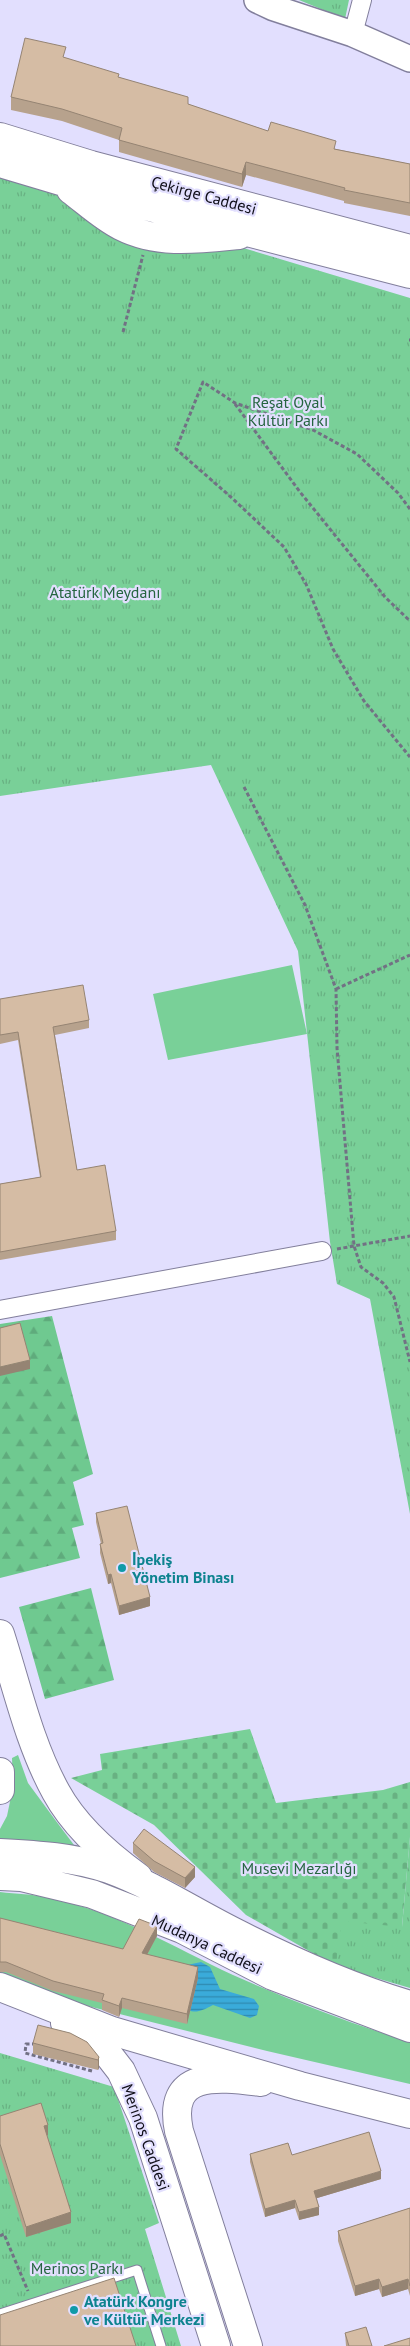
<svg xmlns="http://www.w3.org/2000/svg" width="410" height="2346" viewBox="0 0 410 2346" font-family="'PT Sans',sans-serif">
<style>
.grass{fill:#79d098}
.forest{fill:url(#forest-firs)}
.cemetery{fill:url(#cemetery-stones)}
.park{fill:url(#park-tufts)}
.water{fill:url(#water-rules)}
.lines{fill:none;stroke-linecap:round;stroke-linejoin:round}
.service-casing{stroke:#827f9c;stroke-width:11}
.minor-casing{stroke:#827f9c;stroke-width:20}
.secondary-casing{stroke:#827f9c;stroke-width:28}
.primary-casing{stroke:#827f9c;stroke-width:30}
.trunk-casing{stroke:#827f9c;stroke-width:30}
.path{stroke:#727184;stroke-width:3;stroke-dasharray:4 2.5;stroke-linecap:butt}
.service{stroke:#fff;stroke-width:9}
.minor{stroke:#fff;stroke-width:18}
.secondary{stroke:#fff;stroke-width:25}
.primary{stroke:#fff;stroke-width:28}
.trunk{stroke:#fff;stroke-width:28}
.wall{fill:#b7a28d}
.shaded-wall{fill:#958473}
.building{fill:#d5bca4;stroke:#958473}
.culture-dot{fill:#0f9aa8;stroke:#e2dffe;stroke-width:2}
.labels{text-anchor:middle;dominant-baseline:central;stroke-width:4.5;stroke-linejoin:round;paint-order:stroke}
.street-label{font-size:16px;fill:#100f19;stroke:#e2dffe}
.park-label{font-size:16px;fill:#256540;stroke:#e2dffe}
.culture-label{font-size:16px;font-weight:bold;fill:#0d838f;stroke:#e2dffe;text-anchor:start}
</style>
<defs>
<pattern id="forest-firs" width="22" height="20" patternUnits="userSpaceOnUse" patternTransform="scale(1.25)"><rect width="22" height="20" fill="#6fc990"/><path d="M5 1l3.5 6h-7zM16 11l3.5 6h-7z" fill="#5fab7c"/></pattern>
<pattern id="cemetery-stones" width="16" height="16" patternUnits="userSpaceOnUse" patternTransform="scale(1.25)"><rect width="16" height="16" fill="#79d098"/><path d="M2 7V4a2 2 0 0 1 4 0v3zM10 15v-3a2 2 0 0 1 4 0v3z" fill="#68b182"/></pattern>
<pattern id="park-tufts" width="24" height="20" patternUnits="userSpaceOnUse" patternTransform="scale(1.25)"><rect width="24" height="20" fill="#79d098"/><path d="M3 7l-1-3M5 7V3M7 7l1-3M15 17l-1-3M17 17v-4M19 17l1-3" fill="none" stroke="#68b182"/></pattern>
<pattern id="water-rules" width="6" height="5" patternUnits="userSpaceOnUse" patternTransform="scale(1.25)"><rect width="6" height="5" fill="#3aabda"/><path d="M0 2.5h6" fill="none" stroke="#2f8ab0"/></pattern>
</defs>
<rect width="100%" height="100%" fill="#e2dffe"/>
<path class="grass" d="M292,965L307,1034L168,1060L153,994Z
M18,1755L28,1783L56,1821L74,1845L114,1880L0,1858V1829L7,1816L13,1787L12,1758Z
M0,1892C16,1894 33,1894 49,1898C115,1911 173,1947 233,1975C291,2001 350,2023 410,2042V2084L267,2051L0,1984Z"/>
<path class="forest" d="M52,1316L93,1474L73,1482L84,1525L72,1528L80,1558L0,1578V1324Z
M91,1588L114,1680L45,1699L19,1607Z"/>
<path class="cemetery" d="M250,1729L276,1803L383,1790L410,1782V1837L402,1927L335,1966L246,1915L154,1825L71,1778L102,1770L100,1754Z"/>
<path class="park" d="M299,0H349L345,19Z
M0,175L83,203L149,247L187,253L230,244L410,298V1514L370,1299L337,1284L330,1242L298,951L211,765L0,796Z
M410,1837V1988L335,1966L342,1921L402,1927Z
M0,2053L114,2087L159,2223L145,2229L181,2346H0Z"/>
<path class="water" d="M201,1962L210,1967L220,1989L254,1999L259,2006L257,2015L250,2018L213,2005C198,2013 194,2014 179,2006L187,1965Z"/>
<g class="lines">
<defs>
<path id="service" d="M0,2314L137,2270L161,2346"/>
<path id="minor" d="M353,34L362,0
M0,1310L322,1251"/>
<path id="secondary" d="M257,0L274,8L353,34L410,59"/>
<path id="primary" d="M0,137L91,165L410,249
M0,163L138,204L410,274
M71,190C87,202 103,217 121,226C158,245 199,239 239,235
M0,1634C17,1687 29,1743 56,1792C75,1827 106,1854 138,1877
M0,1772V1790
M65,2023L97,2040L121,2071L143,2118L216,2346
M248,2346L179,2131C166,2069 220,2077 261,2082"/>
<path id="trunk" d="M0,1853C37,1855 74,1857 109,1869C153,1885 192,1911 234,1932C291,1961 349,1987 410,2005
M0,1876L21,1877L92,1894L182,1929L273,1976L410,2028
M0,1987L112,2031L300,2086L410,2114"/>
</defs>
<use href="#service" class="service-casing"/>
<use href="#minor" class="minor-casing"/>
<use href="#secondary" class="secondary-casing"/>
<use href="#primary" class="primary-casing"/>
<use href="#trunk" class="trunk-casing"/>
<path class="path" d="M123,332L143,255
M409,340H410
M235,404L300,492L385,597L410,621
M410,509L398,493L357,454L313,430L235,403L203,382L176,449L232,498L284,547L306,584L333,649L364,701L410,757
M244,787L305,905L336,989L337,1048L354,1246L361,1267L383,1283L394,1297L410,1362
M336,989L410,955
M337,1249L410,1236
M36,2044H26L25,2053L92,2071
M0,2236L4,2234L28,2291"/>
<use href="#service" class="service"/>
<use href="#minor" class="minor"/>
<use href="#secondary" class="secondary"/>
<use href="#primary" class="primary"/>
<use href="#trunk" class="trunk"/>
</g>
<path class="wall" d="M66,58L119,77L188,104L268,131L336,149L410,164V216L344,203V201L246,175L242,187L119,152V140L62,121L11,110V97Z
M0,999L89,1020V1028L55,1035L77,1170L116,1231V1240L0,1260V1184L40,1177L18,1040L0,1044Z
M96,1513L150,1606L119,1615L111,1583L108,1584L100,1553V1544H101L96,1522Z
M133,1843L195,1877L185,1888L154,1872L133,1853Z
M0,1918L123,1949L157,1936L147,1955L198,1978L187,2024L122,2008L119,2017L102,2010V2003L53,1991L6,1972H0Z
M33,2043L99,2057V2068L98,2070L33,2054Z
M0,2116L48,2135L47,2136L71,2223L26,2237L0,2155Z
M250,2154L292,2155L381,2179L317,2198L319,2215L299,2220L295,2208L265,2217L250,2162Z
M410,2208V2296L408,2289L382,2297L379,2289L355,2296L338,2241V2231Z
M345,2333L372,2346H346Z"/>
<path class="shaded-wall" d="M246,162V175L242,187V174Z
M30,1360V1369L0,1376V1367Z
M111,1574V1583L108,1584V1575Z
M150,1597V1606L119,1615V1606Z
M195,1867V1877L185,1888V1878Z
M157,1926V1936L142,1964V1953Z
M198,1967V1978L187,2024V2014Z
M122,1998V2008L119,2017V2006Z
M99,2057V2068L98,2070V2060Z
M48,2125V2135L44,2137V2126Z
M381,2171V2179L314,2199V2191Z
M295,2200V2208L265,2217V2209Z
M319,2207V2215L299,2220V2212Z
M71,2212V2223L26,2237V2227Z
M379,2279V2289L355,2296V2286Z
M408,2279V2289L382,2297V2287Z"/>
<path class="building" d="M25,38L66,47L63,57L119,74L118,77L188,97V104L268,131L271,122L336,141L334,149L410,164V203L344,190L345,188L246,162L242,174L119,140L122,128L62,109L11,97Z
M83,985L89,1020L53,1027L77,1170L105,1165L116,1231L0,1252V1184L41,1177L18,1032L0,1035V999Z
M20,1323L30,1360L0,1367V1328Z
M127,1506L150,1597L119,1606L111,1574L108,1575L100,1544L103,1543L96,1513Z
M144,1829L195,1867L185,1878L154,1861L133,1843Z
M0,1918L123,1949L139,1919L157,1926L142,1953L198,1967L187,2014L122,1998L119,2006L102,2000L104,1994L53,1981L6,1962H0Z
M38,2025L70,2033L87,2042L99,2057L98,2060L33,2043Z
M41,2103L48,2125L44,2126L71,2212L26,2227L0,2144V2116Z
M369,2132L381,2171L314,2191L319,2207L299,2212L295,2200L265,2209L250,2154L288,2143L292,2155Z
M410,2208V2286L408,2279L382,2287L379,2279L355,2286L338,2231Z
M114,2278L136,2346H0V2315Z
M366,2327L372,2346H349L345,2333Z
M410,2338V2346H384Z"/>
<g class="culture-dot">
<circle cx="122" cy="1568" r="5"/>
<circle cx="74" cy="2310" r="5"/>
</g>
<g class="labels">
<g class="street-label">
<text transform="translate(204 195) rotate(15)">Çekirge Caddesi</text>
<text transform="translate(207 1944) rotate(25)">Mudanya Caddesi</text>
<text transform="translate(146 2137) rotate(70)">Merinos Caddesi</text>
</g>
<g class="park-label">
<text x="288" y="402">Reşat Oyal<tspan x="288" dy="18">Kültür Parkı</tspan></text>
<text x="105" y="592">Atatürk Meydanı</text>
<text x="299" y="1868">Musevi Mezarlığı</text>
<text x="77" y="2268">Merinos Parkı</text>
</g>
<g class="culture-label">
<text x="132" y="1559">İpekiş<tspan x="132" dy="18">Yönetim Binası</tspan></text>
<text x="84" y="2301">Atatürk Kongre<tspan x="84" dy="18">ve Kültür Merkezi</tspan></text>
</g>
</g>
</svg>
